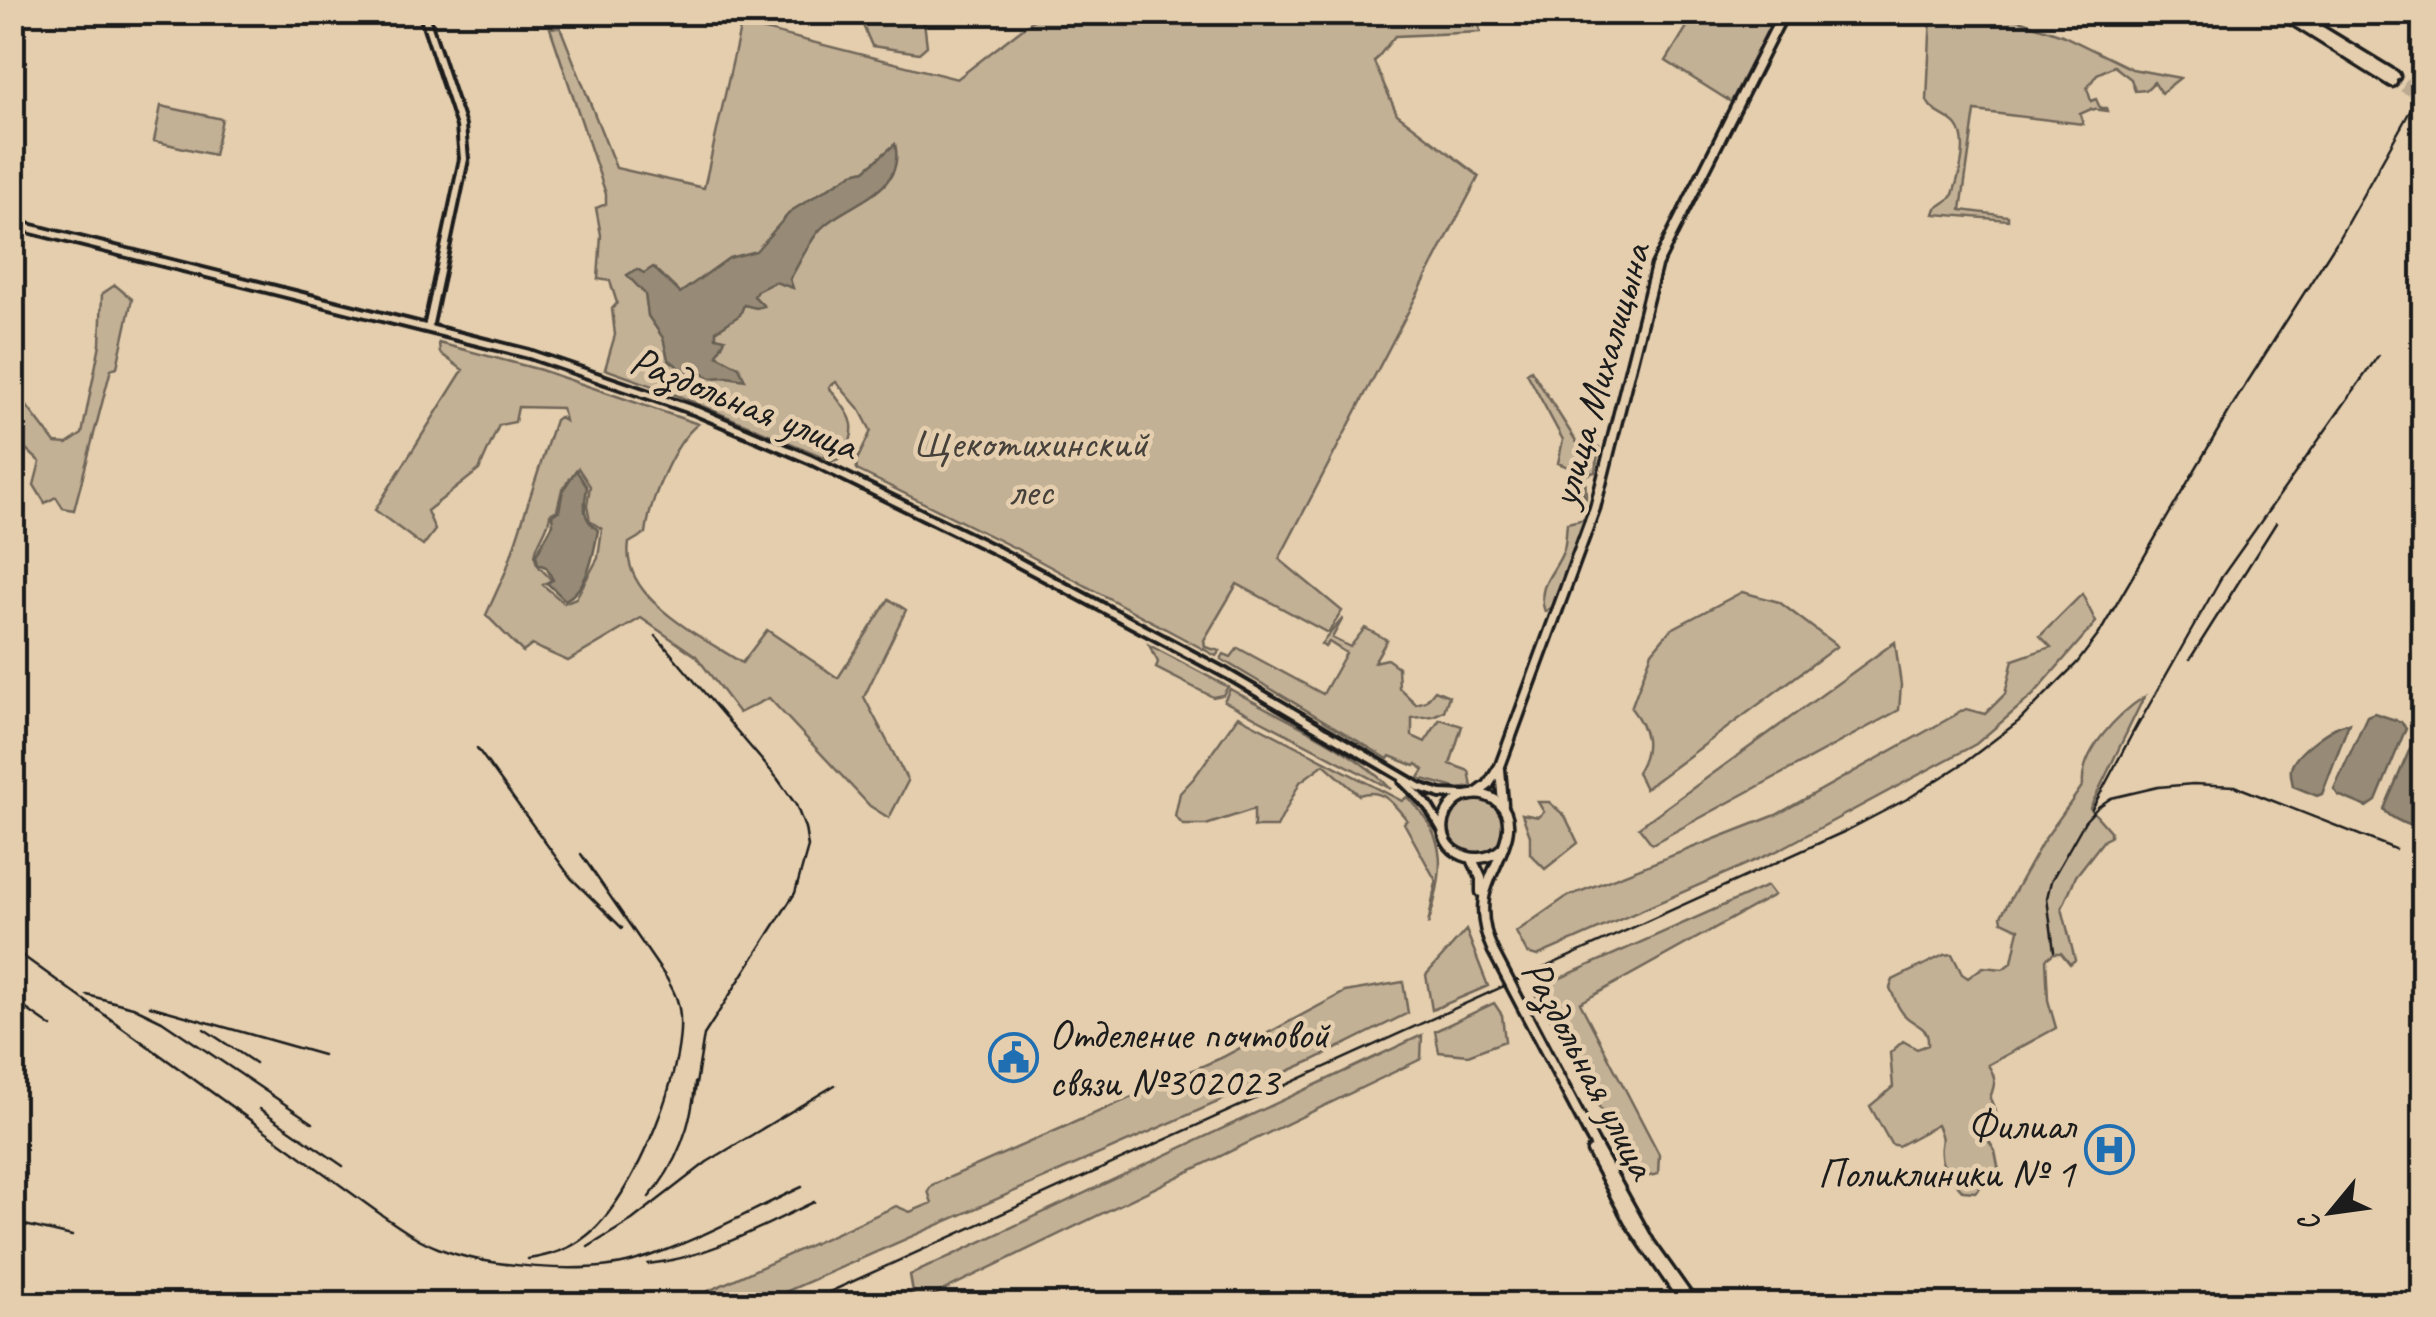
<svg xmlns="http://www.w3.org/2000/svg" width="2436" height="1317" viewBox="0 0 2436 1317" font-family="Caveat,sans-serif">
<style>
.green{fill:#c3b196;stroke:#706659;stroke-width:2.5;fill-rule:evenodd}
.water{fill:#978a76;stroke:#665e52;stroke-width:2.5}
.lines{fill:none;stroke-linecap:round;stroke-linejoin:round}
.primary-tunnel{stroke:#bcaa91;stroke-width:8;stroke-dasharray:8 4;stroke-linecap:butt}
.secondary-casing{stroke:#1c1c1c;stroke-width:14}
.primary-casing{stroke:#1c1c1c;stroke-width:15}
.secondary{stroke:#e4ceae;stroke-width:6}
.primary{stroke:#e4ceae;stroke-width:8}
.rail{stroke:#1c1c1c;stroke-width:2.5}
.primary-bridge-casing{stroke:#1c1c1c;stroke-width:15;stroke-linecap:butt}
.primary-bridge{stroke:#e4ceae;stroke-width:8}
.labels{text-anchor:middle;dominant-baseline:central;stroke-width:9;stroke-linejoin:round;paint-order:stroke}
.street-label{font-size:42px;fill:#1c1c1c;stroke:#e4ceae}
.park-label{font-size:42px;fill:#46413a;stroke:#e4ceae}
.poi-label{font-size:42px;fill:#1c1c1c;stroke:#e4ceae;text-anchor:start}
</style>
<rect width="100%" height="100%" fill="#e4ceae"/>
<filter id="ink" filterUnits="userSpaceOnUse"><feTurbulence type="fractalNoise" baseFrequency=".01" numOctaves="2"/><feDisplacementMap in="SourceGraphic" scale="20" xChannelSelector="R" yChannelSelector="G"/><feConvolveMatrix kernelMatrix="1 2 1 2 8 2 1 2 1" color-interpolation-filters="sRGB"/></filter>
<g filter="url(#ink)">
<path class="green" d="M1696,12L1776,13L1731,102L1666,61Z
M846,13H923L927,46L919,53L872,46L862,23Z
M1039,13H1478L1480,32L1395,36L1374,62L1397,114L1479,176L1279,559L1342,611L1328,633L1237,584L1204,640L1205,647L1220,651L1216,656L1023,552L857,470L856,462L871,431L860,410L836,382L829,387C850,417 861,421 844,457L833,461L664,390L605,369L615,335L612,309L617,303L610,281L598,279L601,235L596,208L606,204V194L550,28L560,27L616,168L704,188L741,24L957,79L1037,17Z
M1931,13H1983L2010,17L2062,35L2132,69L2180,78L2161,93L2154,82L2146,90L2135,91L2131,79L2114,66L2097,74L2087,88L2091,101L2096,99L2100,108H2106L2107,111L2091,109L2080,114L2083,124L1975,111L1961,210L2008,216V220L1934,214L1936,208L1952,197C1958,180 1970,142 1957,126C1948,115 1934,115 1927,101Z
M161,106L222,119L214,155L154,141Z
M115,285L132,299L117,367L111,369L74,510L63,508L56,497L45,503L34,485L40,462L13,437V388L55,443L67,444L82,434L100,344L102,294Z
M439,343L541,370L698,424C673,443 650,501 646,533L629,543C620,599 703,637 742,663L767,630L838,678L889,599L906,610L864,697L908,781L889,818L870,806L769,698L739,713L696,656L641,618L568,661L532,645L523,652L486,615L506,571L555,420L559,417L565,421L562,408L518,407L515,422L499,425L479,470L427,511L435,530L423,546L375,510L463,370L440,353ZM578,468L590,486L587,506L590,521L602,529L598,558L576,598L564,603L543,585L551,580C547,574 537,567 536,561C531,548 550,529 550,514L557,510L562,489Z
M1531,370L1578,444L1599,448L1595,472L1585,475L1586,497L1584,503L1581,472L1558,463L1563,440L1527,373Z
M1585,519L1554,606L1545,612C1535,584 1556,573 1564,549C1566,542 1566,531 1567,523Z
M1742,592L1779,602L1837,646L1645,789L1637,772C1652,748 1648,730 1631,708L1652,652L1670,630Z
M2082,594L2096,622L2033,695L1976,744L1777,851L1537,956L1527,953L1516,932L1566,897L1776,815L1966,709L1985,714L2005,694L2013,660L2051,647L2040,636Z
M1343,618L1332,638L1350,647L1365,628L1387,640L1374,662L1387,659L1398,667L1399,688L1416,704L1426,701L1435,690L1449,696L1444,711L1433,716L1412,718V736L1425,742L1440,719L1462,726L1450,764L1469,771L1472,787L1459,789L1419,778L1424,770L1417,764L1415,766L1390,756L1388,759L1221,659L1224,654L1231,657L1238,648L1323,694L1346,653L1329,642L1325,647L1321,644Z
M1895,642L1901,685L1899,710L1652,844L1639,827Z
M1149,645L1228,687L1223,695L1213,697L1156,668L1158,662Z
M1230,689C1280,717 1353,748 1391,789L1224,701Z
M2144,697L2090,808L2110,831V837L2104,840L2076,876L2062,908L2075,960L2070,964L2061,953H2054L2046,959L2048,1000L2056,1028L1988,1065C1997,1078 1995,1084 1990,1098L1997,1115L1984,1133L1995,1151L1999,1171L1975,1192L1963,1191C1955,1182 1942,1169 1941,1156C1939,1140 1946,1144 1937,1125L1898,1146L1891,1144L1870,1106L1893,1087L1890,1053L1903,1041L1917,1049L1928,1045C1929,1028 1921,1028 1909,1019C1899,1012 1895,999 1890,988L1893,980L1944,955L1952,954L1962,974L1968,978L1983,967L2003,969L2012,962L2019,929L2002,921L2001,916L2042,843L2083,785C2080,752 2118,714 2144,697Z
M1238,716L1402,801L1407,797C1451,838 1443,872 1428,925L1436,881L1404,823L1407,820C1393,803 1382,787 1359,795L1324,764L1300,782L1277,827H1254V809L1206,825H1183L1175,816L1180,793L1194,778Z
M1448 827a29 29 0 1 1 58 0a29 29 0 1 1-58 0Z
M1549,802L1565,816L1578,843L1545,869L1530,854V836L1522,814L1538,817L1544,812L1538,802Z
M1767,886L1774,895L1580,1003L1659,1154L1658,1174L1637,1179L1562,1036L1536,997L1549,983Z
M1466,930L1488,986L1432,1010L1426,975Z
M1403,982L1408,1013L1311,1061L758,1304H680L896,1206L910,1212L932,1203L928,1191L932,1185L1223,1057L1345,992Z
M1494,1003L1502,1015L1505,1041L1468,1055L1439,1052L1435,1031Z
M1422,1035L1421,1059L915,1304L910,1275Z"/>
<path class="water" d="M895,144C907,195 842,203 818,232C807,246 799,264 790,279L793,288L775,282L757,291L754,296L764,306L756,308L744,305L740,315L716,331V337L725,339L717,355L739,367L745,380L727,377L711,378L701,373L683,375L676,365L668,359L663,338L648,316L645,294L627,275L637,269L644,273L653,267L680,293L729,258L756,251L791,211L853,173L865,170Z
M576,470L587,487C584,506 581,518 598,530C594,553 588,589 565,600L547,583L553,580L546,567L538,564L536,555L553,524L552,515L559,511L563,490Z
M2374,713L2402,722L2406,728L2376,801L2367,807L2338,795L2334,789L2367,716Z
M2349,723L2322,794L2317,796L2293,786C2292,780 2290,774 2291,769C2294,753 2334,724 2349,723Z
M2423,727V826C2412,828 2390,819 2384,809L2418,730Z"/>
<g class="lines">
<path class="primary-tunnel" d="M2395,76L2424,93
M2392,82L2424,100"/>
<defs>
<path id="secondary" d="M423,12L461,126L464,159L428,328
M2314,12L2320,30
M12,224L529,354L696,411L809,459L997,551L1227,674L1419,787L1441,794L1465,795
M1403,781L1428,806L1444,833"/>
<path id="primary" d="M2280,12L2392,82
M2290,12L2395,76
M1500,769L1503,804
M1476,794L1488,785L1500,766L1595,508L1656,266L1784,12
M1472,859L1481,878V892
M1493,951C1485,934 1481,918 1484,898C1488,870 1524,828 1500,804C1493,797 1482,793 1472,795C1461,796 1452,803 1447,813C1430,848 1475,872 1501,849
M1589,1134L1649,1242L1693,1304
M1592,1151L1629,1221L1684,1301"/>
</defs>
<use href="#secondary" class="secondary-casing"/>
<use href="#primary" class="primary-casing"/>
<use href="#secondary" class="secondary"/>
<use href="#primary" class="primary"/>
<path class="rail" d="M656,636L777,778L796,805L805,828L808,847L795,893L704,1035L694,1097
M2190,659L2276,523
M2134,732L2221,578L2378,356
M477,748L571,878L622,928
M2092,809L2139,721
M12,948L379,1213C398,1226 417,1240 438,1248C484,1267 586,1275 634,1261C692,1244 748,1212 802,1187
M2054,951L2047,898L2051,881L2085,821L2098,807L2111,798L2158,787L2193,784L2235,786L2395,849
M87,995L133,1007L162,1021L313,1123
M12,999L52,1027
M150,1006L323,1055
M204,1029L255,1063
M260,1109L343,1166
M649,1197C676,1167 693,1122 695,1083
M12,1222L72,1236
M588,1247L632,1220L707,1162L835,1085
M528,1259C548,1256 569,1250 585,1237C632,1203 695,1056 677,1000C675,993 670,985 667,979L581,854
M648,1264C707,1258 760,1227 814,1202
M803,1304L1848,830L1909,798L1964,763L2019,721L2077,663L2099,634L2234,403L2336,243L2424,86"/>
<defs>
<path id="primary-bridge" d="M1493,951L1589,1134"/>
</defs>
<use href="#primary-bridge" class="primary-bridge-casing"/>
<use href="#primary-bridge" class="primary-bridge"/>
</g>
</g>
<defs>
<symbol id="civic-ring" viewBox="-11 -11 22 22"><circle r="9.5" fill="#e4ceae" stroke="#1f6fb2" stroke-width="1.5"/><path d="M-.6-6.5H3V-4.5H.6V-3L4-1V1h2V6H-6V1h2V-1L-.6-3ZM-1.2 2.5V6h2.4V2.5Z" fill="#1f6fb2"/></symbol>
<symbol id="hospital-ring" viewBox="-11 -11 22 22"><circle r="9.5" fill="#e4ceae" stroke="#1f6fb2" stroke-width="1.5"/><path d="M-5-5h3v3.5h4V-5h3V5h-3V1.5h-4V5h-3Z" fill="#1f6fb2"/></symbol>
</defs>
<g fill-rule="evenodd">
<use href="#civic-ring" x="986" y="1030" width="55" height="55"/>
<use href="#hospital-ring" x="2082" y="1122" width="55" height="55"/>
</g>
<g class="labels">
<g class="street-label">
<text transform="translate(1600 375) rotate(-74)">улица Михалицына</text>
<text transform="translate(744 403) rotate(22)">Раздольная улица</text>
<text transform="translate(1589 1069) rotate(62)">Раздольная улица</text>
</g>
<g class="park-label">
<text x="1031" y="443">Щекотихинский<tspan x="1031" dy="48">лес</tspan></text>
</g>
<g class="poi-label">
<text x="1049" y="1034">Отделение почтовой<tspan x="1049" dy="48">связи №302023</tspan></text>
<text x="2075" y="1125" text-anchor="end">Филиал<tspan x="2075" dy="48">Поликлиники № 1</tspan></text>
</g>
</g>
<rect width="2436" height="1317" fill="none" stroke="#e4ceae" stroke-width="50"/>
<rect x="25" y="25" width="2386" height="1267" fill="none" stroke="#1c1c1c" stroke-width="4" filter="url(#ink)"/>
<g transform="translate(2331 1212) rotate(241)" stroke="#e4ceae" stroke-width="8" paint-order="stroke">
<path d="M0-8L18 38L0 25L-18 38Z" fill="#1c1c1c"/>
<text y="-15" font-size="28" font-weight="bold" text-anchor="middle" fill="#1c1c1c">С</text>
</g>
</svg>
